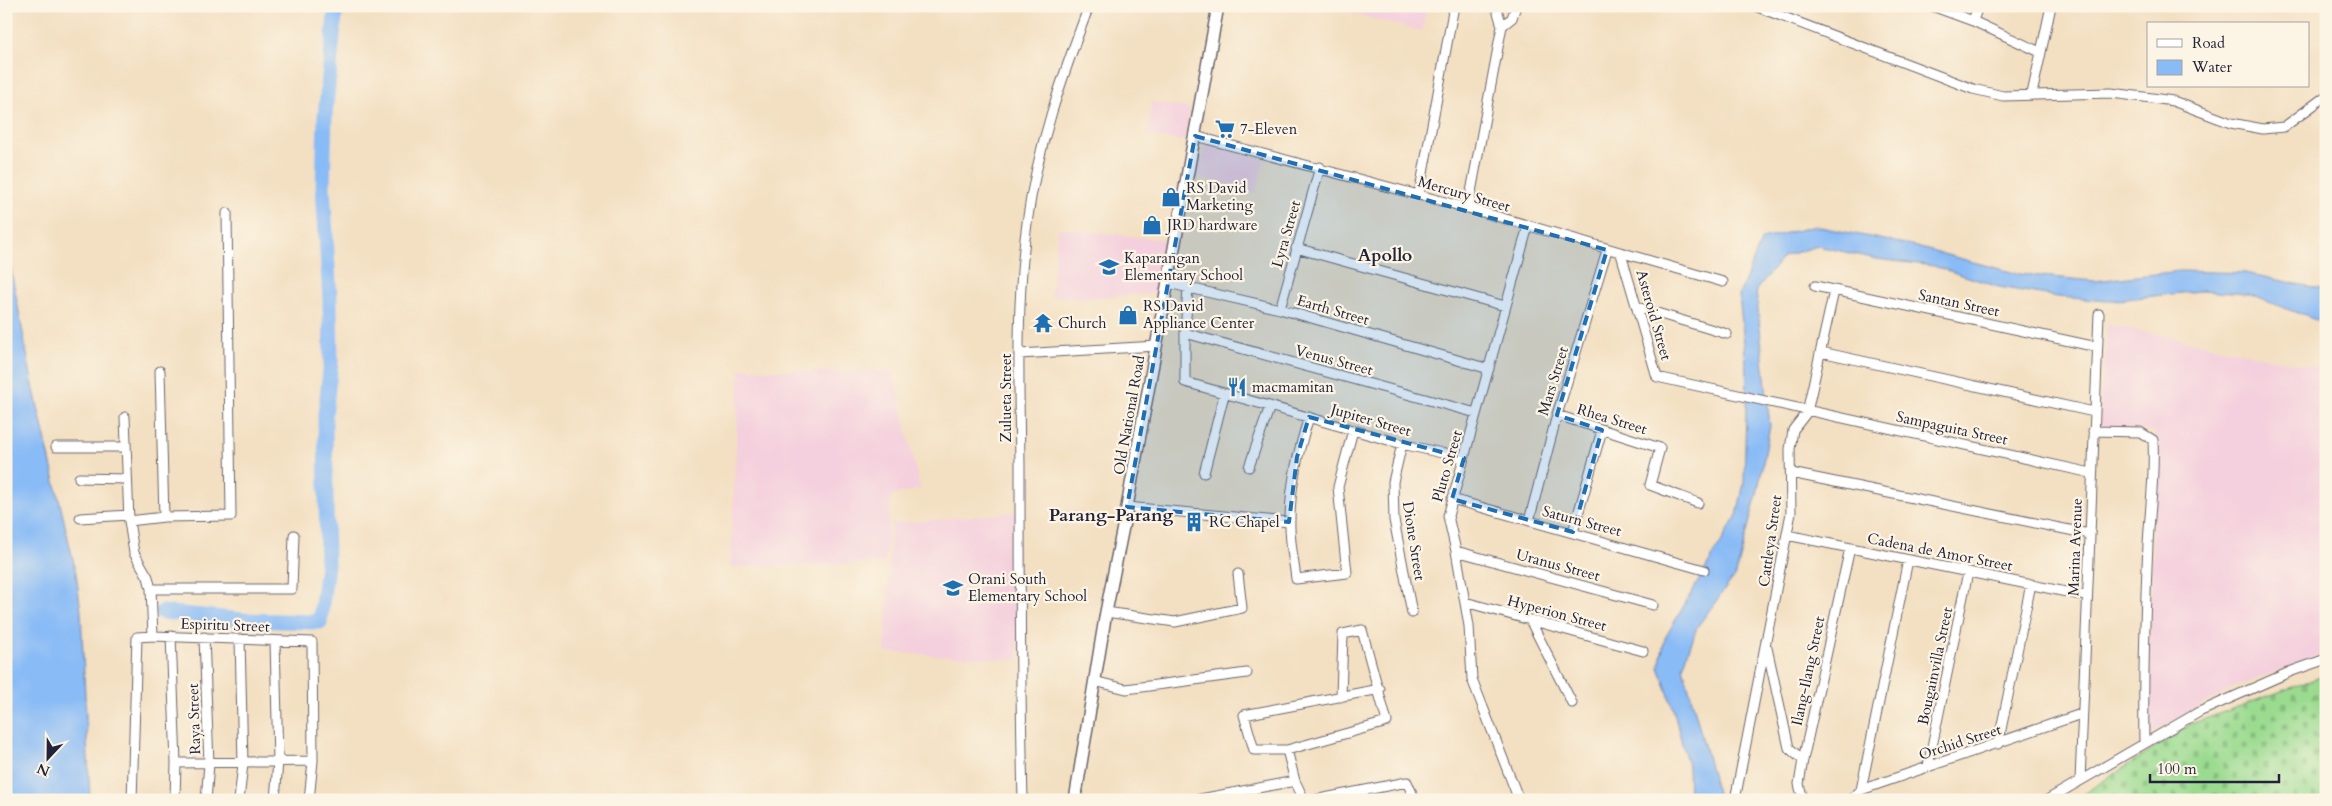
<svg xmlns="http://www.w3.org/2000/svg" width="2332" height="806" viewBox="0 0 2332 806" font-family="Cardo,serif">
<style>
.built{fill:#f4cfdd}
.cemetery{fill:url(#cemetery-stones);stroke:#5e7e66}
.water{fill:#89bbf6;stroke:#566e98}
.lines{fill:none;stroke-linecap:round;stroke-linejoin:round}
.river{stroke:#89bbf6;stroke-width:15}
.minor-casing{stroke:#6b646a;stroke-width:11}
.major-casing{stroke:#6b646a;stroke-width:14}
.minor{stroke:#fff;stroke-width:9}
.major{stroke:#fff;stroke-width:11}
.marked{fill:#1f6fb2;fill-opacity:0.2;stroke:#1f6fb2;stroke-width:4;stroke-dasharray:10 6;stroke-linejoin:round}
.labels{text-anchor:middle;dominant-baseline:central;stroke-width:4.5;stroke-linejoin:round;paint-order:stroke}
.poi-label{font-size:15px;fill:#22223b;stroke:#fcf5e5;text-anchor:start}
.street-label{font-size:15px;fill:#22223b;stroke:#fcf5e5}
.quarter-label{font-size:18px;font-weight:bold;fill:#22223b;stroke:#fcf5e5}
</style>
<defs>
<pattern id="cemetery-stones" width="16" height="16" patternUnits="userSpaceOnUse" patternTransform="scale(1.25)"><rect width="16" height="16" fill="#9bdb90"/><path d="M2 7V4a2 2 0 0 1 4 0v3zM10 15v-3a2 2 0 0 1 4 0v3z" fill="#85bc7d"/></pattern>
</defs>
<rect width="100%" height="100%" fill="#fcf5e5"/>
<filter id="ink" filterUnits="userSpaceOnUse"><feTurbulence type="fractalNoise" baseFrequency=".02" numOctaves="2"/><feDisplacementMap in="SourceGraphic" scale="10" xChannelSelector="R" yChannelSelector="G"/><feConvolveMatrix kernelMatrix="1 2 1 2 8 2 1 2 1" color-interpolation-filters="sRGB"/></filter>
<filter id="wash" filterUnits="userSpaceOnUse"><feTurbulence type="fractalNoise" baseFrequency=".0096" numOctaves="4" result="noise"/><feDisplacementMap in="SourceGraphic" scale="20" xChannelSelector="R" yChannelSelector="G"/><feGaussianBlur stdDeviation="1.12" result="paint"/><feColorMatrix in="noise" values="0 0 0 0 0 0 0 0 0 0 0 0 0 0 0 0 0 1.4 0 .05"/><feComposite in="paint" operator="in"/></filter>
<g filter="url(#wash)">
<rect width="100%" height="100%" fill="#f3dfc1"/>
<path class="built" d="M1324,6H1427L1422,31Z
M1152,102L1190,109L1184,141L1147,136Z
M1206,143L1265,159L1256,193L1196,176Z
M1058,228L1166,240L1160,293L1089,298L1051,296Z
M2107,324L2326,370V653L2232,688L2147,735L2155,431L2098,426Z
M740,369L842,372L893,370L920,489L891,495L885,563L730,567Z
M1018,512V660L885,652L891,524Z"/>
<path class="cemetery" d="M2326,675V800H2074L2191,724Z"/>
<path class="water" d="M1815,226L1905,244L2019,274L2095,281L2180,271L2245,273L2326,290V324L2248,294L2200,291L2108,301L2058,297L1999,287L1934,266L1877,259L1818,246L1784,256L1756,290L1770,426L1758,490L1736,574L1697,627L1683,667L1719,800H1689L1688,766L1672,705L1659,667L1665,638L1737,515L1744,483L1747,372L1739,295L1762,239Z
M6,243L32,381L76,573L81,612L90,800H6Z"/>
<g class="lines">
<path class="river" d="M162,612L243,620L320,622L327,565L325,415L331,362L330,299L323,188L325,116L336,6"/>
</g>
</g>
<g filter="url(#ink)">
<g class="lines">
<defs>
<path id="minor" d="M1755,6L1973,89L2003,96L2111,93L2152,98L2173,101L2231,123L2263,129L2284,127L2326,96
M1932,6L1973,21L2040,52
M1973,21L1978,6
M1502,26L1512,18L1516,6
M2032,94L2051,6
M1195,136L1468,208L1723,282
M1419,195L1454,6
M1468,208L1502,26L1496,6
M1296,248L1505,306
M1621,254L1657,377L2091,473
M1168,283L1280,309L1489,369
M1815,286L2097,347
M1188,287L1185,333V382L1402,444L1464,458
M1637,307L1727,334
M1280,309L1320,167
M1185,333L1476,413
M1821,352L2094,412
M1019,354L1157,346
M1557,415L1660,448L1650,485L1698,503
M125,417L129,521L134,553L148,577L151,589L153,636
M1309,417C1298,451 1290,484 1290,520C1289,540 1294,560 1296,579L1347,573L1338,487L1353,430
M2093,431L2140,432L2153,440C2155,475 2150,509 2148,544C2145,610 2143,677 2144,743
M1402,444L1393,482L1394,520L1412,613
M56,447H126
M1249,467L1270,406
M1204,473L1224,395
M1791,473L2089,534
M79,478L127,479
M1452,499L1704,570
M1127,507L1289,522
M164,517L231,516L227,213
M80,518L129,515
M129,521L164,517L160,371
M1529,521L1557,415L1607,250
M1573,532L1602,430
M1787,535L2086,596
M1456,551L1653,605
M151,589H292L294,535
M1465,602L1643,651
M1106,612L1175,622L1242,608L1238,574
M1530,620L1572,703
M171,636L176,763L175,800
M204,637L209,764L206,800
M275,641L278,761L275,800
M1767,648L1789,748L1803,760
M1094,681L1126,689L1247,673
M1341,697L1343,634L1362,630L1387,722L1287,750H1254L1244,715L1380,689
M1998,744L2031,584
M1287,750L1295,781
M176,763L313,761
M1928,766L1968,572
M2080,781L2099,314
M1861,790L1908,560
M132,800L137,637L153,636L312,642L313,761L309,800
M239,800L243,764L240,639
M1023,800C1020,688 1020,576 1020,465C1019,384 1016,303 1027,223C1037,148 1062,77 1089,6
M1195,800L1295,781L1304,800
M1314,800L1407,782L1415,800
M1519,800L1472,679L1469,626L1456,551L1448,516L1528,226
M1735,800L1791,513L1790,449L1793,430L1807,412L1834,291
M1803,800L1799,784L1803,760L1850,548
M1851,800L1861,790L2081,714
M2047,800L2199,712L2292,671L2326,659"/>
<path id="major" d="M1075,800L1106,612L1127,507L1218,6"/>
</defs>
<use href="#minor" class="minor-casing"/>
<use href="#major" class="major-casing"/>
<use href="#minor" class="minor"/>
<use href="#major" class="major"/>
</g>
</g>
<path class="marked" d="M1195,136L1607,250L1557,415L1602,430L1573,532L1452,499L1464,458L1309,417L1297,457L1289,522L1127,507Z"/>
<defs>
<symbol id="supermarket-bare" viewBox="-9 -9 18 18"><path d="M-6-5.5h2.5l.6 2H6L4.5 2H-2.5L-4.4-4H-6ZM-1.5 3.2a1.3 1.3 0 1 0 .1 0ZM3 3.2a1.3 1.3 0 1 0 .1 0Z" fill="#1f6fb2" stroke="#fcf5e5" stroke-width="2.5" paint-order="stroke"/></symbol>
<symbol id="shop-bare" viewBox="-9 -9 18 18"><path d="M-5-2.5h2.3a2.7 3.5 0 0 1 5.4 0H5L5.5 6h-11ZM-1.5-2.5h3a1.5 2.3 0 0 0-3 0Z" fill="#1f6fb2" stroke="#fcf5e5" stroke-width="2.5" paint-order="stroke"/></symbol>
<symbol id="school-bare" viewBox="-9 -9 18 18"><path d="M0-5L7-2L0 1L-7-2ZM-4 1L0 2.5L4 1V4Q0 6-4 4Z" fill="#1f6fb2" stroke="#fcf5e5" stroke-width="2.5" paint-order="stroke"/></symbol>
<symbol id="temple-bare" viewBox="-9 -9 18 18"><path d="M0-6L5-2H3V0L6.5 2.5H4V6H1.5V3h-3V6H-4V2.5H-6.5L-3 0V-2H-5Z" fill="#1f6fb2" stroke="#fcf5e5" stroke-width="2.5" paint-order="stroke"/></symbol>
<symbol id="restaurant-bare" viewBox="-9 -9 18 18"><path d="M-5-6h1v4h1v-4h1v4h1v-4h1v5L-1.5 .5V6h-2V.5L-5-1ZM5-6V6H3V1.5H1.5Q1.5-4 5-6Z" fill="#1f6fb2" stroke="#fcf5e5" stroke-width="2.5" paint-order="stroke"/></symbol>
<symbol id="building-bare" viewBox="-9 -9 18 18"><path d="M-4-6H4V6H1V3H-1V6H-4ZM-2.5-4.3h1.7v1.8h-1.7ZM.8-4.3h1.7v1.8H.8ZM-2.5-1h1.7V.8h-1.7ZM.8-1h1.7V.8H.8Z" fill="#1f6fb2" stroke="#fcf5e5" stroke-width="2.5" paint-order="stroke"/></symbol>
</defs>
<g fill-rule="evenodd">
<use href="#supermarket-bare" x="1211" y="115" width="28" height="28"/>
<use href="#shop-bare" x="1157" y="183" width="28" height="28"/>
<use href="#shop-bare" x="1138" y="211" width="28" height="28"/>
<use href="#school-bare" x="1095" y="253" width="28" height="28"/>
<use href="#shop-bare" x="1114" y="301" width="28" height="28"/>
<use href="#temple-bare" x="1029" y="309" width="28" height="28"/>
<use href="#restaurant-bare" x="1223" y="373" width="28" height="28"/>
<use href="#building-bare" x="1180" y="508" width="28" height="28"/>
<use href="#school-bare" x="939" y="574" width="28" height="28"/>
</g>
<g class="labels">
<g class="poi-label">
<text x="1240" y="129">7-Eleven</text>
<text x="1186" y="188">RS David<tspan x="1186" dy="17">Marketing</tspan></text>
<text x="1167" y="225">JRD hardware</text>
<text x="1124" y="258">Kaparangan<tspan x="1124" dy="17">Elementary School</tspan></text>
<text x="1143" y="306">RS David<tspan x="1143" dy="17">Appliance Center</tspan></text>
<text x="1058" y="323">Church</text>
<text x="1252" y="387">macmamitan</text>
<text x="1209" y="522">RC Chapel</text>
<text x="968" y="579">Orani South<tspan x="968" dy="17">Elementary School</tspan></text>
</g>
<g class="street-label">
<text transform="translate(1464 194) rotate(16)">Mercury Street</text>
<text transform="translate(1286 234) rotate(-74)">Lyra Street</text>
<text transform="translate(1959 303) rotate(12)">Santan Street</text>
<text transform="translate(1333 310) rotate(16)">Earth Street</text>
<text transform="translate(1654 315) rotate(74)">Asteroid Street</text>
<text transform="translate(1334 360) rotate(15)">Venus Street</text>
<text transform="translate(1553 381) rotate(-73)">Mars Street</text>
<text transform="translate(1006 398) rotate(-90)">Zulueta Street</text>
<text transform="translate(1129 415) rotate(-80)">Old National Road</text>
<text transform="translate(1612 419) rotate(17)">Rhea Street</text>
<text transform="translate(1371 420) rotate(16)">Jupiter Street</text>
<text transform="translate(1952 428) rotate(12)">Sampaguita Street</text>
<text transform="translate(1447 466) rotate(-74)">Pluto Street</text>
<text transform="translate(1582 521) rotate(15)">Saturn Street</text>
<text transform="translate(1414 541) rotate(81)">Dione Street</text>
<text transform="translate(1770 541) rotate(-82)">Cattleya Street</text>
<text transform="translate(2075 547) rotate(-88)">Marina Avenue</text>
<text transform="translate(1940 552) rotate(11)">Cadena de Amor Street</text>
<text transform="translate(1558 565) rotate(15)">Uranus Street</text>
<text transform="translate(1557 613) rotate(15)">Hyperion Street</text>
<text transform="translate(225 625) rotate(2)">Espiritu Street</text>
<text transform="translate(1935 666) rotate(-78)">Bougainvilla Street</text>
<text transform="translate(1808 671) rotate(-78)">Ilang-Ilang Street</text>
<text transform="translate(194 719) rotate(-92)">Raya Street</text>
<text transform="translate(1960 742) rotate(-18)">Orchid Street</text>
</g>
<g class="quarter-label">
<text x="1385" y="255">Apollo</text>
<text x="1111" y="515">Parang-Parang</text>
</g>
</g>
<rect width="2332" height="806" fill="none" stroke="#fcf5e5" stroke-width="25"/>
<rect x="2147" y="22" width="162" height="65" fill="#fcf5e5" stroke="#a5a1a1"/>
<rect x="2157" y="39" width="25" height="8" fill="#ffffff" stroke="#a5a1a1"/>
<text x="2192" y="48" font-size="15" fill="#22223b">Road</text>
<rect x="2157" y="60" width="25" height="15" fill="#89bbf6" stroke="#a5a1a1"/>
<text x="2192" y="72" font-size="15" fill="#22223b">Water</text>
<g transform="translate(48 758) rotate(202)" stroke="#fcf5e5" stroke-width="4" paint-order="stroke">
<path d="M0-4L9 19L0 12L-9 19Z" fill="#22223b"/>
<text y="-8" font-size="14" font-weight="bold" text-anchor="middle" fill="#22223b">N</text>
</g>
<path d="M2150 774v8h129v-8" fill="none" stroke="#22223b" stroke-width="2.5"/>
<text x="2157" y="774" font-size="15" fill="#22223b" stroke="#fcf5e5" stroke-width="4" paint-order="stroke">100 m</text>
</svg>
